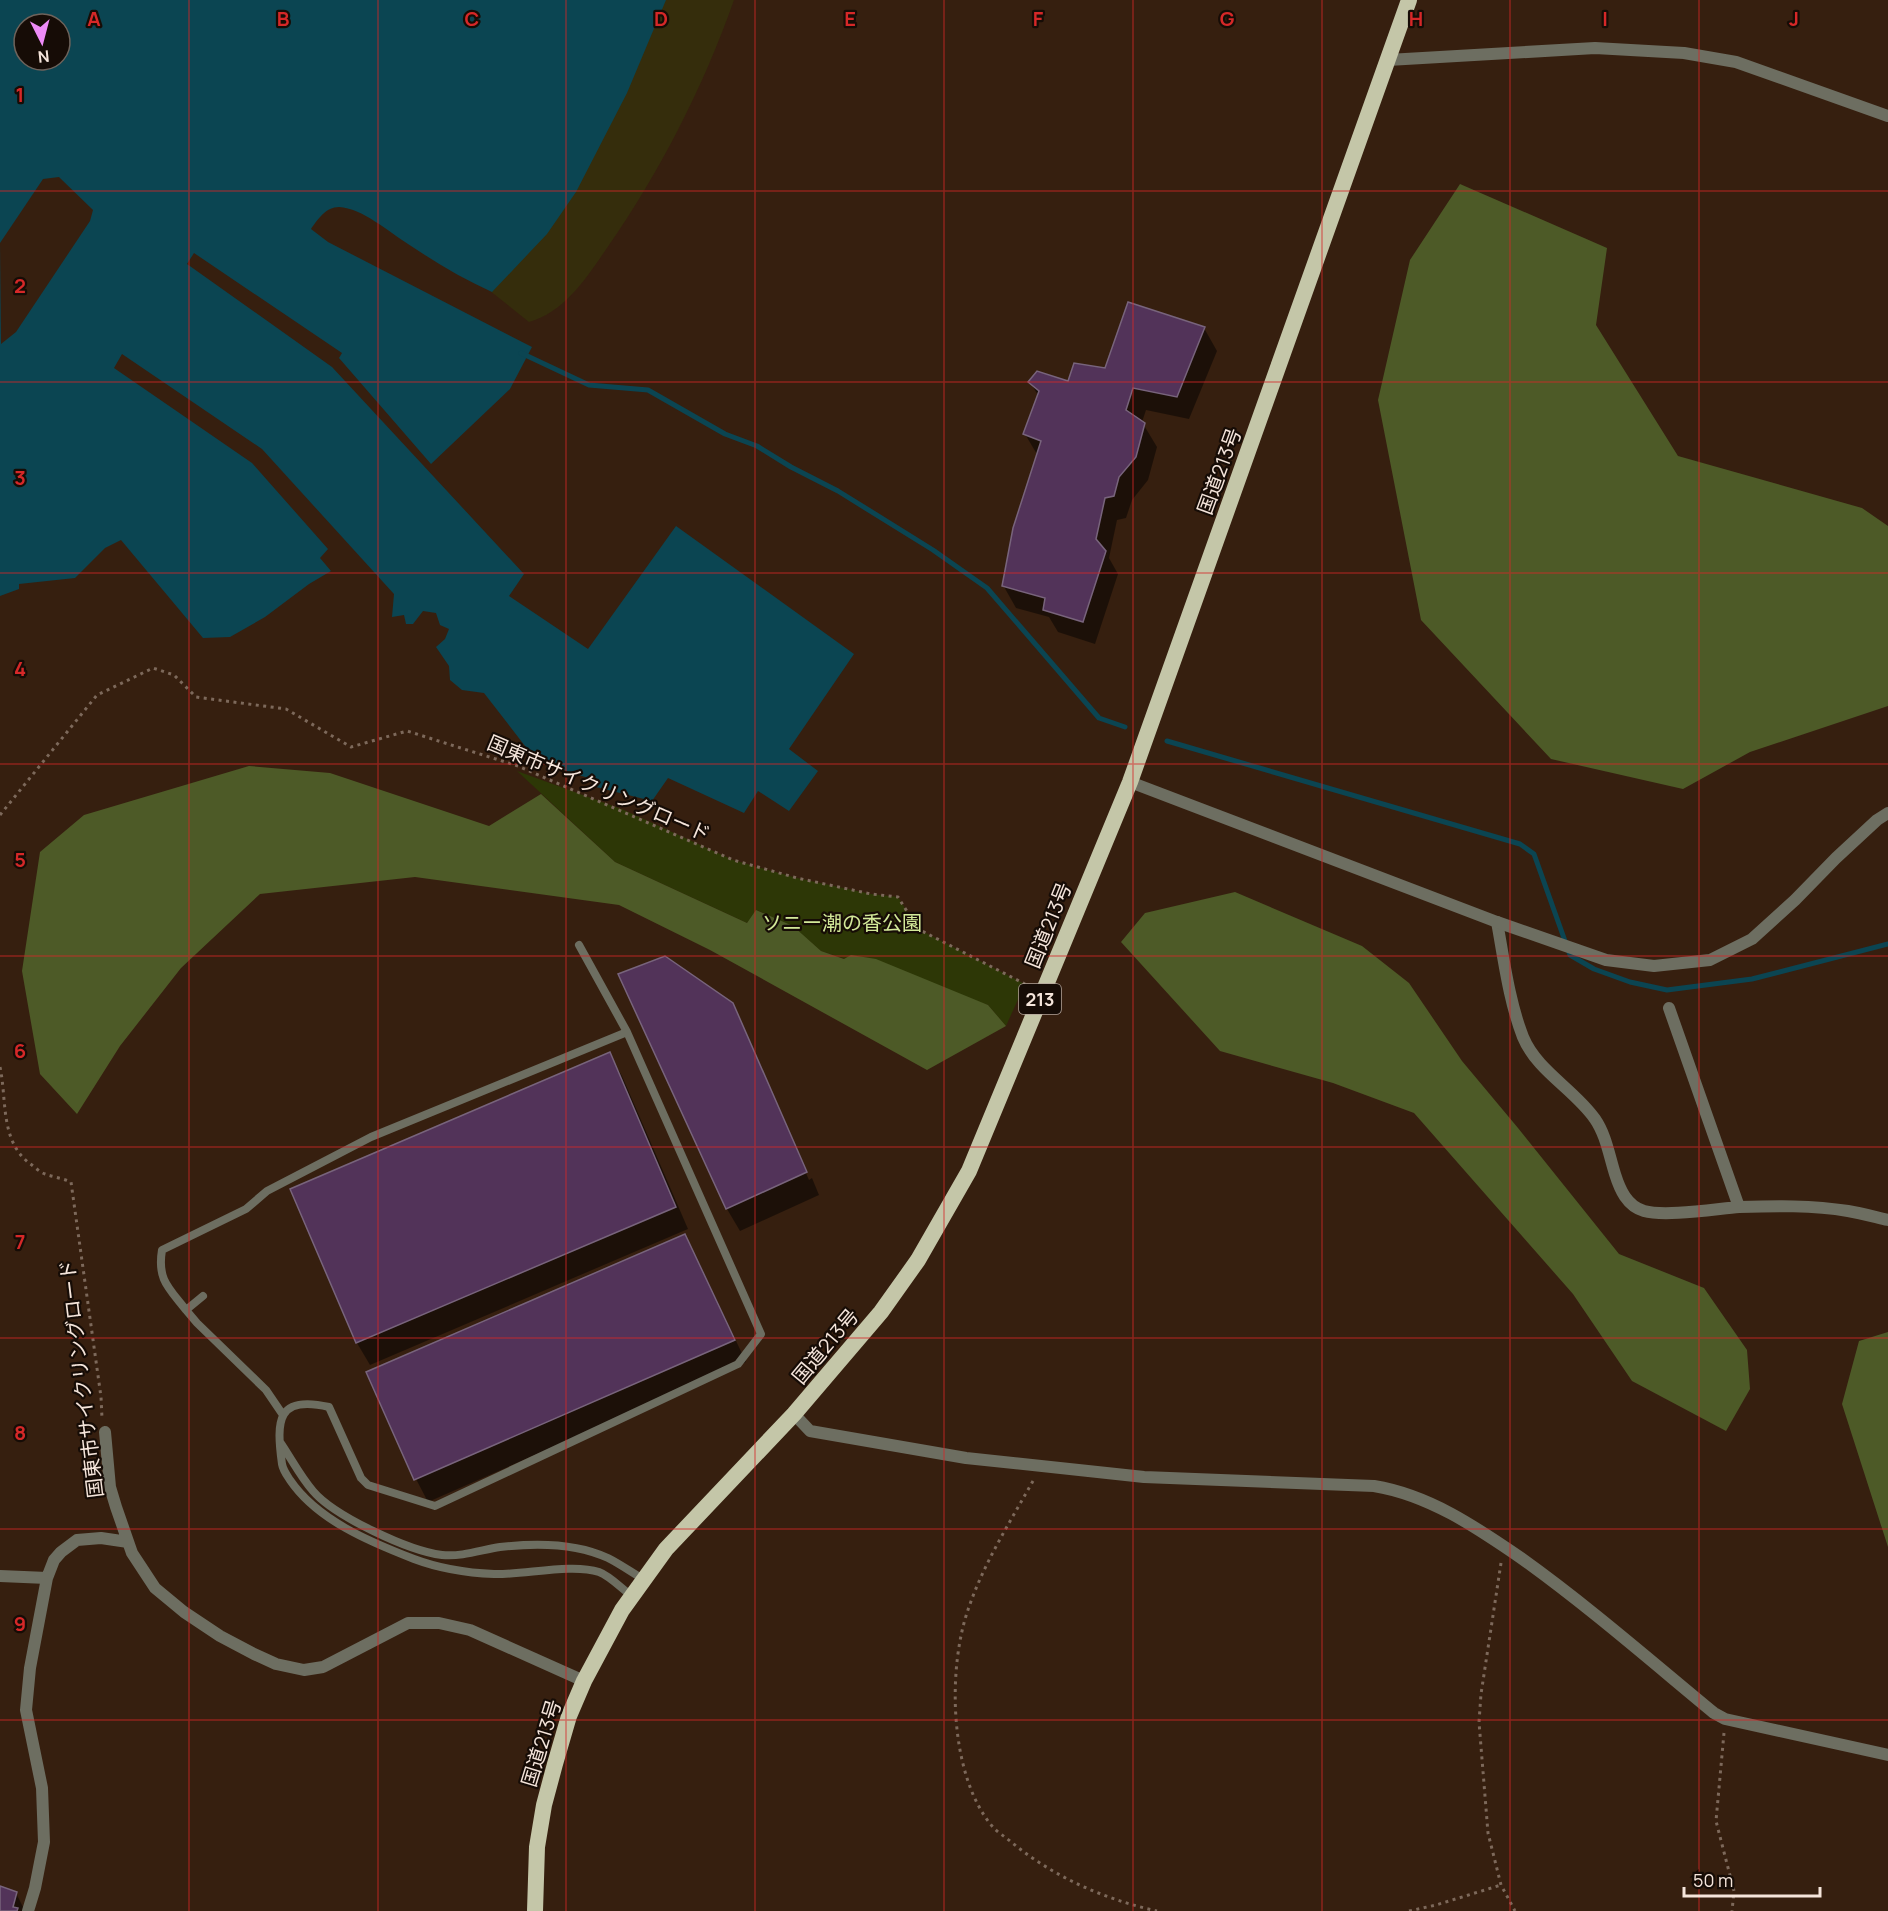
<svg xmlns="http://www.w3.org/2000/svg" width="1888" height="1911" viewBox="0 0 1888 1911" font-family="Manrope,'Noto Sans JP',sans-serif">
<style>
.green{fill:#2d3706}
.forest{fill:#4d5a27}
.sand{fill:#352d0c}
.water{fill:#0b4552;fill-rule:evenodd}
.pier{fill:#361f0f}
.shadow{fill:#0007}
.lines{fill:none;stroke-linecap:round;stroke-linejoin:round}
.stream{stroke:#0b4552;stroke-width:5}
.building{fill:#523359;stroke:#78647c;stroke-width:1.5}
.path{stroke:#7d695b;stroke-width:3;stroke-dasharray:3 4.5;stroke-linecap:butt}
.service{stroke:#6d6e61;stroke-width:8}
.minor{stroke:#6d6e61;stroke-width:12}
.tertiary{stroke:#6d6e61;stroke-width:12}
.trunk{stroke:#c4c6a8;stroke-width:16}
.grid{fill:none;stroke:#d62828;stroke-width:1.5;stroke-opacity:0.55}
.labels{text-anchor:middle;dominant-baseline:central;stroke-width:4.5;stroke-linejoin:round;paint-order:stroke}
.shield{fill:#160c06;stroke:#b2a49b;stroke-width:1.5}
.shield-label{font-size:18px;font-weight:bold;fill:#f5e5db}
.street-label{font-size:20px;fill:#f5e5db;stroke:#160c06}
.park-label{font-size:20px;fill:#d3e999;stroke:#160c06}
.grid-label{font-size:20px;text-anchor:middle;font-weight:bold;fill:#d62828;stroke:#160c06;stroke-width:4.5;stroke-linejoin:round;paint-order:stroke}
</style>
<rect width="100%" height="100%" fill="#361f0f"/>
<path class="green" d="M517,771L624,810L733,860L797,878L871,894L898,897L918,929L1025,984L1006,1026L988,1005L821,951L792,926L757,910L747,923L615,862Z"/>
<path class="forest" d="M1460,184L1607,248L1596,325L1678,456L1862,508L1888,526V706L1750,752L1683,789L1551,759L1421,620L1378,400L1410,260Z
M249,766L330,773L489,826L541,794L615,862L747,923L756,910L793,926L821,951L844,959L851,955L876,959L988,1005L1006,1026L927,1070L710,950L619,905L415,877L260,894L181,968L120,1046L77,1114L40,1074L22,971L40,852L84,815Z
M1235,892L1362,946L1409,983L1462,1061L1518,1128L1619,1254L1704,1288L1747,1350L1750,1389L1726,1431L1632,1381L1573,1294L1414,1113L1333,1083L1220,1051L1121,942L1145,913Z
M1888,1332V1547L1842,1404L1859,1341Z"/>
<path class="sand" d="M629,0H734C703,88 660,172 607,248C587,277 565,312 529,322L470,275Z"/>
<path class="water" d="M0,0H666L627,93L576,192L547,234L492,292C463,279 435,262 408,244C389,232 362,208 339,207C326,207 318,219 311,229L328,242L532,347L510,389L431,464L339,358L342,353L194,253L187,264L332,367L524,574L509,596L588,649L676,526L854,654L789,749L818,771L789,811L758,791L744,813L668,778L652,801L596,787L588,778L555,767L532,755L484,693L462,690L450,680L449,666L436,647L445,639L449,629L440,625L436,613L423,611L413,624H406L404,615L392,617L394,594L262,449L122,354L114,368L252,463L328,549L320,558L331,571L309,584L265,617L230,637L203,638L121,540L105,548L75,578L19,584V589L0,596ZM24,24H60V60H24Z"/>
<path class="pier" d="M59,177L93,210L90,221L16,332L1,344L0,243L43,179Z"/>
<path class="shadow" d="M1204,328L1217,351L1189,419L1146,410L1142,422L1157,447L1148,480L1132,500L1126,518L1117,520L1109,558L1118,574L1095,644L1058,632L1049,617L1016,608L1003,585L1038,456L1025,434L1039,397L1030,382L1069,383Z
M620,975L732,1004L742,1022H740L809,1180L812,1178L819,1195L740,1231L727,1209Z
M609,1054L622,1076L688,1229L370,1365L357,1343L292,1190Z
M684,1236L697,1258L746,1362L428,1502L416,1479Z
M0,1887L16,1893L25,1911H0Z"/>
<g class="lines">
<path class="stream" d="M521,353L589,385L648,390L725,434L757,446L791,467L838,491L933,550L987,588L1099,718L1125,727
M1167,741L1520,844L1534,854L1570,955L1594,969L1630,982L1667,990L1752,979L1888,944"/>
</g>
<path class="building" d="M1128,302L1205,327L1177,397L1133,388L1126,410L1145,423L1136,457L1119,477L1114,496L1105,498L1096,539L1106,551L1083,622L1043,610L1045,598L1002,586L1013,528L1041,441L1023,434L1039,391L1028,382L1037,371L1068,381L1074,363L1105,368Z
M665,956L733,1003L807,1172L726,1209L618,974Z
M610,1052L676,1207L356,1343L290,1189Z
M685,1234L735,1340L414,1480L366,1372Z
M0,1886L17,1892L13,1907L18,1908L17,1911H0Z"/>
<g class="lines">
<path class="path" d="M0,815L97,695L153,668L174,675L196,697L286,709L351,747L407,731L518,766L733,860L797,878L871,894L898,897L918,929L1025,984
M0,1067C7,1100 0,1140 29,1163C34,1166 39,1172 45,1174C53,1177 62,1178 71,1182L101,1397L102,1418
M1033,1481C1010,1522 984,1563 969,1607C947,1667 949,1775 992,1826C997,1832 1004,1836 1010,1841C1052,1876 1103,1899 1157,1911
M1501,1563L1481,1694L1479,1722L1488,1833L1501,1885L1515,1911
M1724,1733L1716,1821L1734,1891L1732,1911
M1409,1911L1436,1905L1501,1885"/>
<path class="service" d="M579,945L627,1032L761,1334L738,1364L435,1506L368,1485L361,1478L329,1407C277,1395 276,1420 282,1464C283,1470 286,1474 290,1480C317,1520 370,1542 414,1559C438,1568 469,1573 494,1574C524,1575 572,1563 599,1572C610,1576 622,1589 632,1596
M203,1296L186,1310L197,1323L266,1390L283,1415
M186,1310C169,1288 157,1280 162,1250L246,1209L267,1191L371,1137L627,1032
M280,1442C291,1458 300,1476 313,1491C334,1516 409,1551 442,1555C462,1557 481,1550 500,1547C534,1543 576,1543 608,1558C620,1564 631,1572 643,1579"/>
<path class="minor" d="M1497,922C1504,960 1509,1001 1523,1037C1537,1071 1574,1089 1595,1119C1606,1135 1609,1155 1615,1174C1620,1190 1627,1206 1644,1211C1665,1217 1715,1209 1739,1207C1775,1206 1812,1205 1848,1211C1861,1213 1875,1217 1888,1220
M1669,1008L1739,1207
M794,1414L810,1431L966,1458L1144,1477L1374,1486C1429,1495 1476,1527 1521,1558C1588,1606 1651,1661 1714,1713L1725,1719L1888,1755
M105,1432L110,1487L116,1507L132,1553L155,1588L184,1612L220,1636L254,1654L276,1664L304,1670L323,1667L408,1623H439L470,1630L584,1681
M0,1576L47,1578
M28,1911L35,1888L44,1842L42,1788L26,1710L30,1668L47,1578L54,1560L61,1552L77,1540L101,1538L128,1542"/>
<path class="tertiary" d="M1388,60L1595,48L1684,53L1736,62L1888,116
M1130,782L1497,922L1606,960L1654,966L1710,960L1752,939L1795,900L1836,858L1877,820L1888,813"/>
<path class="trunk" d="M535,1911L537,1847L544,1805L555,1764L569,1716L584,1681L622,1610L666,1549L794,1414L881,1312L918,1260L969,1171L1130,782L1409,0"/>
</g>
<path class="grid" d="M189,0V1911M378,0V1911M566,0V1911M755,0V1911M944,0V1911M1133,0V1911M1322,0V1911M1510,0V1911M1699,0V1911M0,191H1888M0,382H1888M0,573H1888M0,764H1888M0,956H1888M0,1147H1888M0,1338H1888M0,1529H1888M0,1720H1888"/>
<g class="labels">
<rect class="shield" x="1019" y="984" width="42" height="30" rx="4.5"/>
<g class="shield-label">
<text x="1040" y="999">213</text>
</g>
<g class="street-label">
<text transform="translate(1219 471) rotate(-70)">国道213号</text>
<text transform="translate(599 788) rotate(23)">国東市サイクリングロード</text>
<text transform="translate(1048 925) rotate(-68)">国道213号</text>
<text transform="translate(825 1346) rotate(-50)">国道213号</text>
<text transform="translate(81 1379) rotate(-97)">国東市サイクリングロード</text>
<text transform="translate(541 1743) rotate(-73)">国道213号</text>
</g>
<g class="park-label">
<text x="842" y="922">ソニー潮の香公園</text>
</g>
</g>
<g class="grid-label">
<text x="94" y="26">A</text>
<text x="283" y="26">B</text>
<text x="472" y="26">C</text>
<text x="661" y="26">D</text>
<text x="850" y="26">E</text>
<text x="1038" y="26">F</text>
<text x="1227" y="26">G</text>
<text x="1416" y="26">H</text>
<text x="1605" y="26">I</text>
<text x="1794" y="26">J</text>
<text x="20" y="102">1</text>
<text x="20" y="293">2</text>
<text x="20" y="485">3</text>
<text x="20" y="676">4</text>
<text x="20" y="867">5</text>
<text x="20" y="1058">6</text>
<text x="20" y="1249">7</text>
<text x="20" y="1440">8</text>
<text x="20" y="1631">9</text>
</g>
<g transform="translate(42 42) rotate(174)"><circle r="28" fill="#160c06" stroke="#6f635b" stroke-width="1.5"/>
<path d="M0-4.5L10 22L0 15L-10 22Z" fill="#ee8bf8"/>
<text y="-9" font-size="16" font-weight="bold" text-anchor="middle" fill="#f5e5db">N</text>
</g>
<path d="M1684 1887v9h136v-9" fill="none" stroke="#f5e5db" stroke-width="3"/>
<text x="1693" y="1887" font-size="18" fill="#f5e5db" stroke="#160c06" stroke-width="4.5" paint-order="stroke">50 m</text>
</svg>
